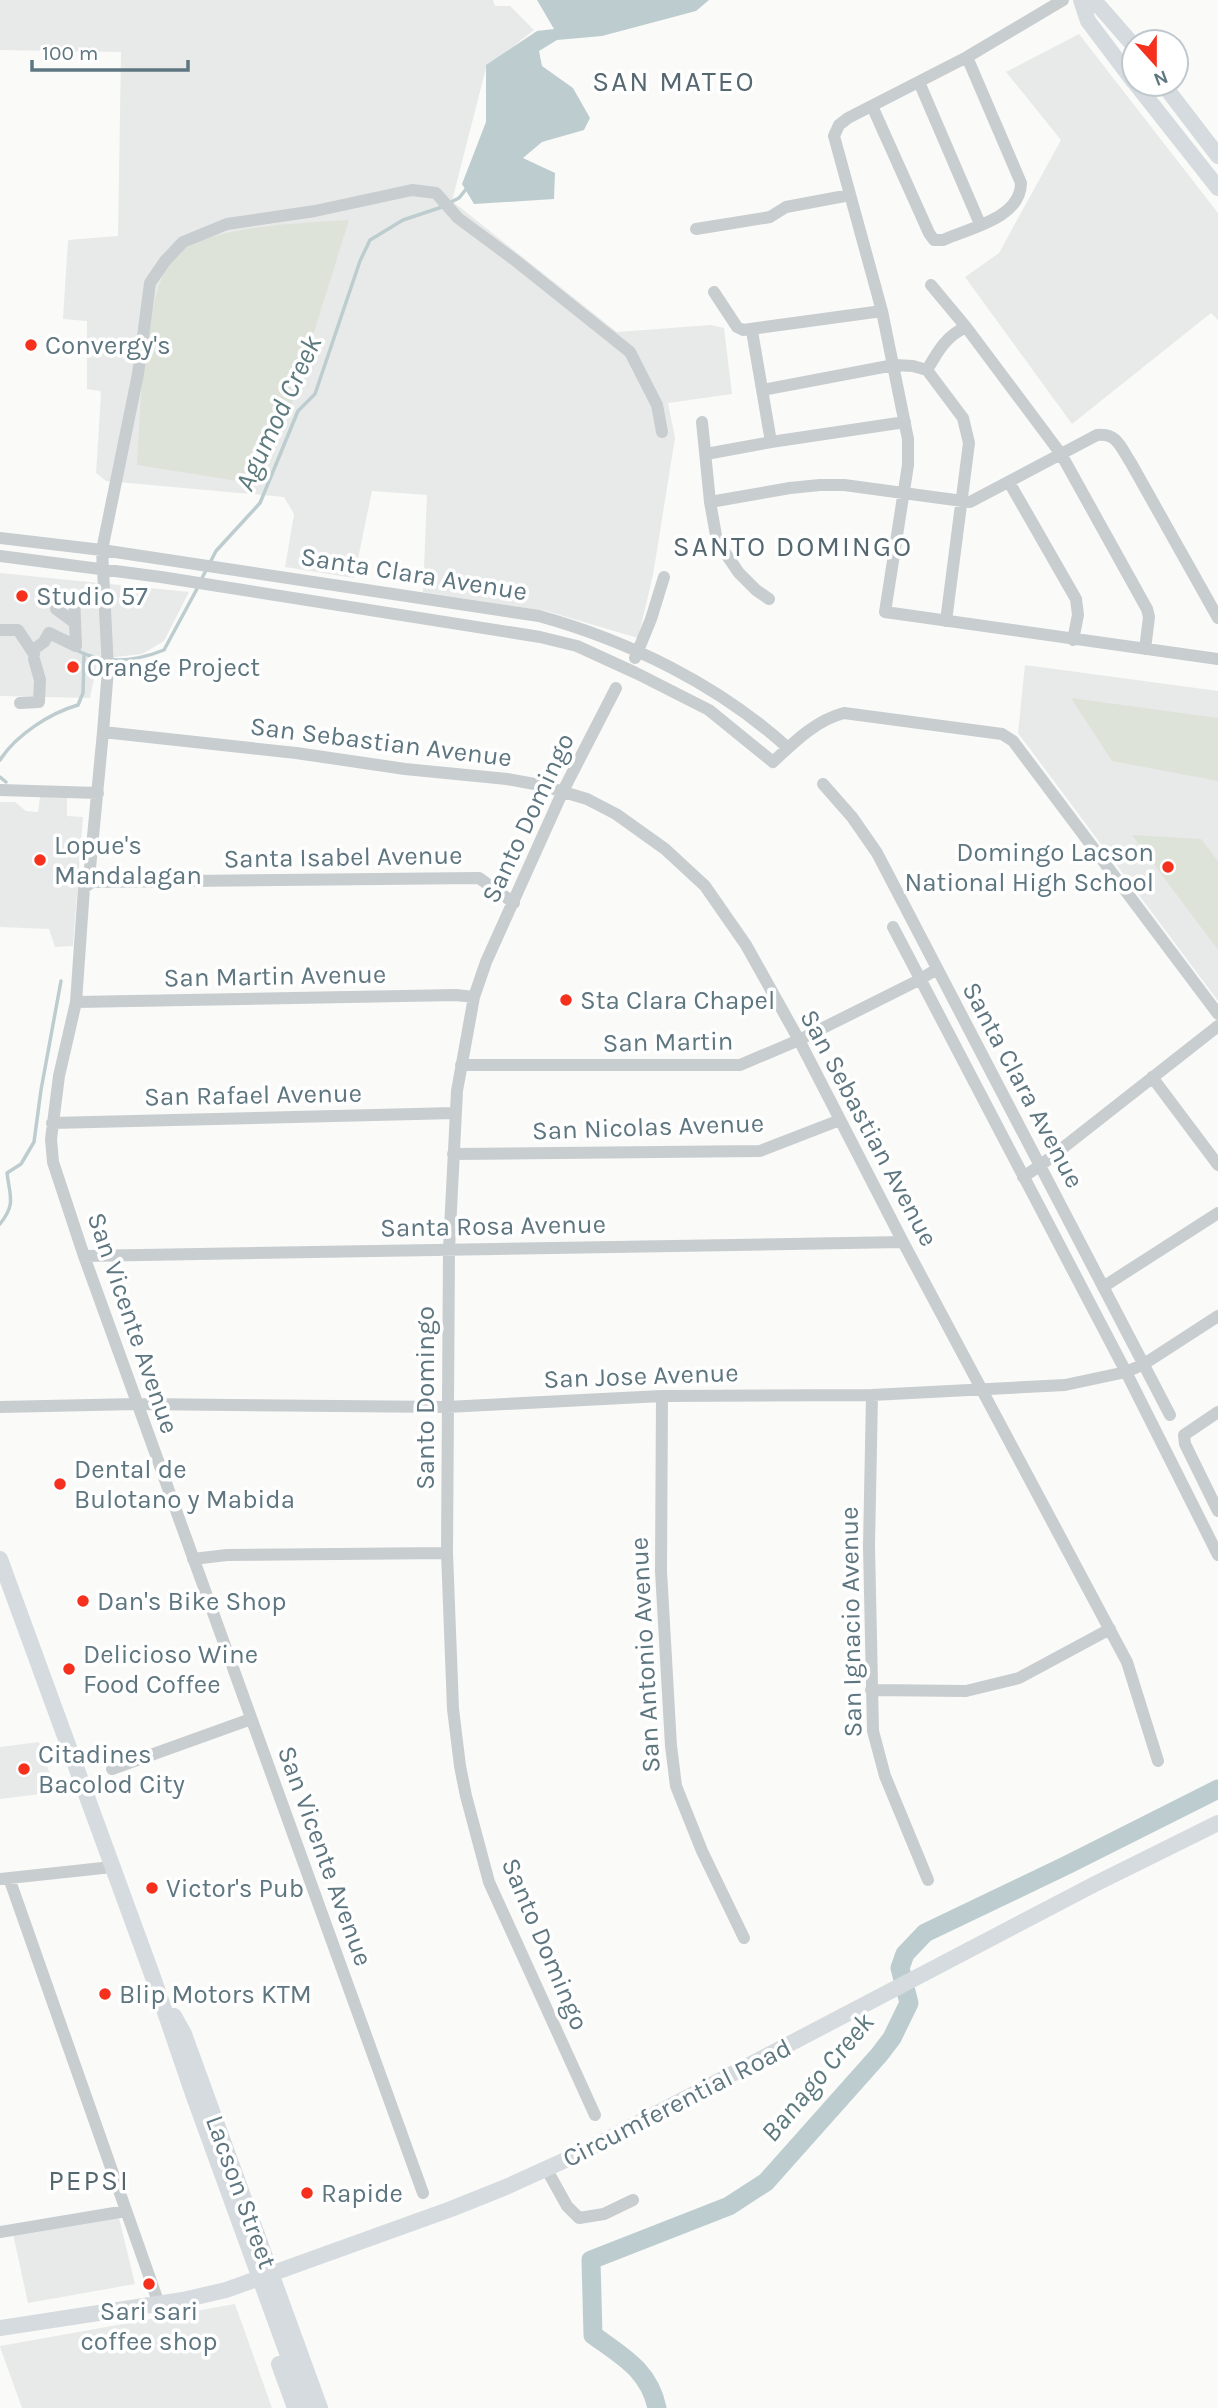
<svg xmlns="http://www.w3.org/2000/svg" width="1218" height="2408" viewBox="0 0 1218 2408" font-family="Karla,sans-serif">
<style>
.built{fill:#e8eae9}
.green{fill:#dde3d8}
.water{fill:#bdcdcf}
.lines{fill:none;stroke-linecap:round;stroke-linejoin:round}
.stream{stroke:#bdcdcf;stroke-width:3.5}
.river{stroke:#bdcdcf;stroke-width:19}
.minor{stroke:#c8cdd0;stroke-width:12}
.major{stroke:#d5dbde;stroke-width:16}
.poi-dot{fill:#f5301d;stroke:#fff;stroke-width:2.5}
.labels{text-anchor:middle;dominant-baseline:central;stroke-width:7;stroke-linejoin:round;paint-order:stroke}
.poi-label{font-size:26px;fill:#5e7680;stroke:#fff;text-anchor:start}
.street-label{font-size:26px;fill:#5e7680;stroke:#fff}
.neighbourhood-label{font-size:28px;letter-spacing:2px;fill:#556870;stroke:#fff}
.water-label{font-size:28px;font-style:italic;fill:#5d7b7f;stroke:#fff}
</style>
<rect width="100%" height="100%" fill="#fafaf8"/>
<path class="built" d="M0,0H493L495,6H510L534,30L486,68L452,201L617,332L711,325L724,328L732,394L668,403L675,438L653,575L638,638L546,611L423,592L427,495L372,491L354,578L285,567L294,514L284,497L106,481L96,473L101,394L100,391L87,389V321L63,319L68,240L118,236L121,52L0,50Z
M1079,34L1218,213V320L1211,313L1072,424L965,277L999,253L1061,140L1006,72Z
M0,573L189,592L164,641L142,654L98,659L90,698L0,696Z
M1025,665L1218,691V1001L1018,733Z
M40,797L67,798V816L83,817L73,946L55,947L49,929L0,927V802H15L26,811L38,812Z
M39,1742L56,1792L0,1799V1747Z
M119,2218L135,2284L28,2303L13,2234Z
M235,2304L272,2408H22L0,2347V2346Z"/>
<path class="green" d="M349,220L291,406L270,416L244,482L137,465C141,417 141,276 182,250C221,225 302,223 349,220Z
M1071,698L1218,718V781L1112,761Z
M1132,835L1201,839L1218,861V950Z"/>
<path class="water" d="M537,0H709L696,11L602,36L557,40L539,51L542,66L573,88L590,118L584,130L542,142L523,158L555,173L554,199L474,204L462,184L486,122V65L537,31L554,29Z"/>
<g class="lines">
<path class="stream" d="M449,203L459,198L467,188
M201,580L216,551L260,503L298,411L315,394L360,261L370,240L403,220L442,207
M76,650C105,665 134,662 164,650L198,587
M0,760C16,735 50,713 78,705L83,693L84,655
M0,777L6,782
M0,1224C16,1204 10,1197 7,1173L21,1164L34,1142L41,1090L61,981"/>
<path class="river" d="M657,2408C649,2370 622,2356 593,2335L591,2260L729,2206L766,2182L879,2055L892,2038L909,2003L900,1968L905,1954L925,1933L1067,1865L1218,1789"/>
<path class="minor" d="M1063,0L967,57L848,118L839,125L834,136L882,311L908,439V465L885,612L1218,659
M919,82L980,224
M872,106L929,233L934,240H943C970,228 1021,218 1021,183L967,57
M696,229L770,217L786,207L850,195
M931,285L966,327L1061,454L1147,609L1149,617L1145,649
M714,292L737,327L743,330L882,311
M752,331L771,442
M927,370C938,351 946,336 966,327
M762,390L894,365L913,366L927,370L963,418L969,443L946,621
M702,422L710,502L717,541L739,573L756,590L769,599
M662,432L657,405L630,352L516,261L458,218L436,193L412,190L315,211L227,224L183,242L165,261L150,283L138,374L102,550L108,669L103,732L296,753L405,769L507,779L540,785L587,799L616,814L665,849L705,886L746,945L799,1040L903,1242L1127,1662L1158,1761
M706,454L771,442L905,422
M1009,482L1076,599L1078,615L1073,640
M710,502L790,488L820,485H844L970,502L1097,435C1117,432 1121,448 1131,463L1218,618
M0,538L102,550L539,616C629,641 719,685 788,748
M0,556L161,577L540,637L577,646L636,673L709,710L773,762C793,743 816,720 844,713L1002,734L1013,741L1218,1014
M68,596L57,602L56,609L75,623
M0,630H18L34,654
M33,650L44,642L49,633L76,646L74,596H60
M635,658L651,619L664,577
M20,703L39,702L40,680L34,659
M823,784L852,817L877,853L1170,1415
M0,790L98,793
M90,868L103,732
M893,927L1126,1372L1218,1555
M76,1002L456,995L474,997
M461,1065H740L799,1040L919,980L937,969
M1152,1077L1218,1165
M52,1123L455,1113
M453,1154L760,1151L840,1120
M1023,1177L1041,1165L1218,1026
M84,1256L903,1242
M1103,1287L1218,1213
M872,1395L869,1546L873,1731L885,1776L928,1880
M662,1396L661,1571L671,1746L676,1786L702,1851L744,1938
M0,1407L137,1404L447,1407L662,1396L872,1395L1065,1385L1126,1372L1144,1364L1218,1316
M1218,1412L1184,1435L1185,1444L1218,1511
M193,1559L227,1555L447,1553
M871,1690L966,1691L1019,1678L1110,1629
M112,1769L251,1719
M9,1878L159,2304
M0,1879L112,1867
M595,2115L489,1882L466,1796L460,1766L453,1709L447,1553L449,1249L457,1091L474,997L486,962L563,791L616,688
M547,2170L567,2206L579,2218L604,2214L633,2200
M423,2193L84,1256L53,1162L51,1139L59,1076L76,1002L84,888L92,882L479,878L514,903
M0,2232L126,2211"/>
<path class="major" d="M1081,0L1088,21L1134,82
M1084,0L1100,7L1134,46
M1136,84L1218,188
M1163,84L1218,156
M0,1559L154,1980L193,2094L307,2408
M174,2016L184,2034L320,2408
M0,2328L183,2300L226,2290L451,2209L506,2187L583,2152L1093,1885L1218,1823
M279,2364L295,2408"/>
</g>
<g class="poi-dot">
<circle cx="31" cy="345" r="7"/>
<circle cx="22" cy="596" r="7"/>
<circle cx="73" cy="667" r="7"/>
<circle cx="40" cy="860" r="7"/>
<circle cx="1168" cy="867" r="7"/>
<circle cx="566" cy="1000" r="7"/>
<circle cx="60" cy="1484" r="7"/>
<circle cx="83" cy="1601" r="7"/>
<circle cx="69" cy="1669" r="7"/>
<circle cx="24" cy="1769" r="7"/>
<circle cx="152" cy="1888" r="7"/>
<circle cx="105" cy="1994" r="7"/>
<circle cx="307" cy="2193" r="7"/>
<circle cx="149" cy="2284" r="7"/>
</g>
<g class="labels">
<g class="poi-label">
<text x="45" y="345">Convergy's</text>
<text x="36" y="596">Studio 57</text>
<text x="87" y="667">Orange Project</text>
<text x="54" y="845">Lopue's<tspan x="54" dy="30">Mandalagan</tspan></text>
<text x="1154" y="852" text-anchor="end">Domingo Lacson<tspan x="1154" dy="30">National High School</tspan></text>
<text x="580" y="1000">Sta Clara Chapel</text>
<text x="74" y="1469">Dental de<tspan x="74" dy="30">Bulotano y Mabida</tspan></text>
<text x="97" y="1601">Dan's Bike Shop</text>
<text x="83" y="1654">Delicioso Wine<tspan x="83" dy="30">Food Coffee</tspan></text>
<text x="38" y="1754">Citadines<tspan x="38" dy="30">Bacolod City</tspan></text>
<text x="166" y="1888">Victor's Pub</text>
<text x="119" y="1994">Blip Motors KTM</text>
<text x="321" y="2193">Rapide</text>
<text x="149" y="2311" text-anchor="middle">Sari sari<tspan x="149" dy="30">coffee shop</tspan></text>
</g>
<g class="street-label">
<text transform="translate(414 574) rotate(9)">Santa Clara Avenue</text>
<text transform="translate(381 742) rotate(7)">San Sebastian Avenue</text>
<text transform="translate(528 818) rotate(-65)">Santo Domingo</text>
<text transform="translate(343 857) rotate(-1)">Santa Isabel Avenue</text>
<text transform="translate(275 976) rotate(-1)">San Martin Avenue</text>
<text transform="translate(668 1042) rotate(-1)">San Martin</text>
<text transform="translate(1023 1085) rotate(62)">Santa Clara Avenue</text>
<text transform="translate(253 1095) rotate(-1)">San Rafael Avenue</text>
<text transform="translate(648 1127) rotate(-2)">San Nicolas Avenue</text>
<text transform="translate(869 1128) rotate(62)">San Sebastian Avenue</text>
<text transform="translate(493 1226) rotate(-1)">Santa Rosa Avenue</text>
<text transform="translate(133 1323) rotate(71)">San Vicente Avenue</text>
<text transform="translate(641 1376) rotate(-2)">San Jose Avenue</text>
<text transform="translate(425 1398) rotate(-90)">Santo Domingo</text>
<text transform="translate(851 1622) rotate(-91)">San Ignacio Avenue</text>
<text transform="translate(645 1655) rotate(-93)">San Antonio Avenue</text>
<text transform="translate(325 1856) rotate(70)">San Vicente Avenue</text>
<text transform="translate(545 1944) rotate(67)">Santo Domingo</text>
<text transform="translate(677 2103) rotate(-27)">Circumferential Road</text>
<text transform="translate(241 2192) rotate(70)">Lacson Street</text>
</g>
<g class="neighbourhood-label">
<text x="674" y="81">SAN MATEO</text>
<text x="793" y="546">SANTO DOMINGO</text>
<text x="89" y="2180">PEPSI</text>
</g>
<g class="water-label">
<text transform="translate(278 413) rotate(-65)">Agumod Creek</text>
<text transform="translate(817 2077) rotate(-50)">Banago Creek</text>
</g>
</g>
<g transform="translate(1155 63) rotate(159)"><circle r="33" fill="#ffffff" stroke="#bfc8cc" stroke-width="2"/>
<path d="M0-5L12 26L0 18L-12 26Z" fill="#f5301d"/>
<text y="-10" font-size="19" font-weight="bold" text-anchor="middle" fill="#5e7680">N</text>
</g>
<path d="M32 60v10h156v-10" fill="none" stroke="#5e7680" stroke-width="3.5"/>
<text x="42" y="60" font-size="21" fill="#5e7680" stroke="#ffffff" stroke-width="5" paint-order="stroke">100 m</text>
</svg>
